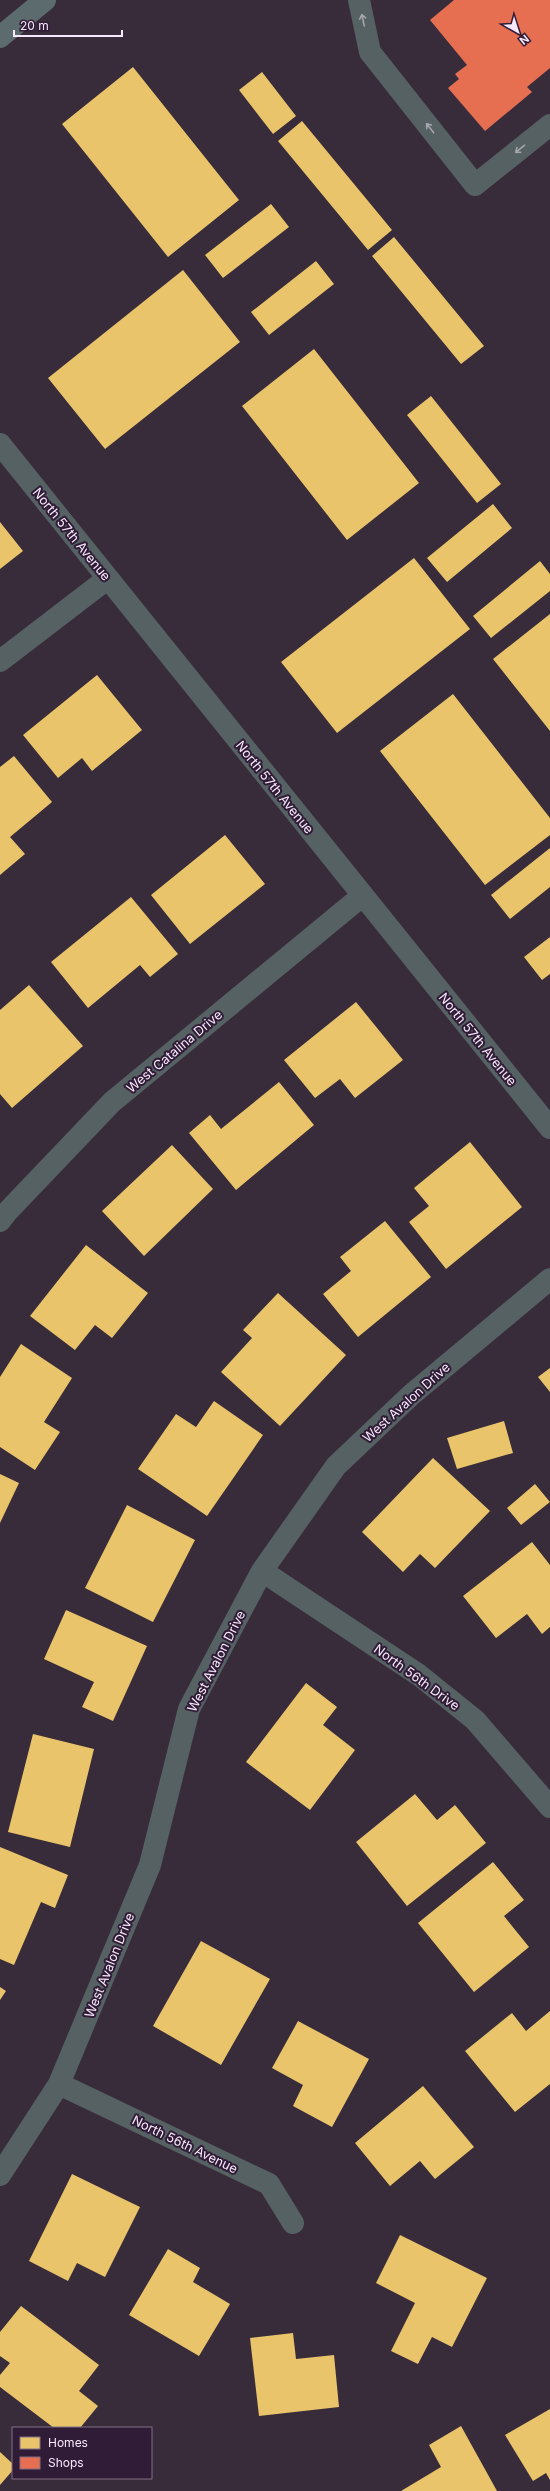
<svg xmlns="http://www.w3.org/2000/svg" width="550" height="2491" viewBox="0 0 550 2491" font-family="Inter,sans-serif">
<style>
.homes{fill:#e9c46a}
.shops{fill:#e76f51}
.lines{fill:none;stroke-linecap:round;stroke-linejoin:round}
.service{stroke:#556163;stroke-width:22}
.minor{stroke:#556163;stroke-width:22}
.secondary{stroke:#5c6b6e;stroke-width:22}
.oneway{stroke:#a6a5af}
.labels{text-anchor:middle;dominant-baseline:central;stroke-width:4;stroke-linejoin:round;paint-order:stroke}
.street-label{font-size:13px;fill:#f7e9fb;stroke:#301c36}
</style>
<rect width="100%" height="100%" fill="#382c3b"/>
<path class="homes" d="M133,67L239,200L168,257L62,124Z
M262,72L296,116L273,134L239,90Z
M302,121L392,230L368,250L278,141Z
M271,204L289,227L223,278L205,255Z
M394,237L484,346L461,364L372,256Z
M316,261L334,284L269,335L251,312Z
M183,270L240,342L105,449L48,378Z
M314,349L419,483L347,540L242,406Z
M431,396L501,484L477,503L407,415Z
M493,504L512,528L447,582L427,558Z
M0,522L23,551L0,569Z
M414,558L470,629L337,733L281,662Z
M540,561L550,574V591L491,638L473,616Z
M550,614V731L493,659Z
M97,675L142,730L92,771L82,758L58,778L23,735Z
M453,694L550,818V835L485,885L380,751Z
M14,756L52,802L10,837L25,854L0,875V767Z
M225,835L265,884L190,944L151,895Z
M550,848V887L510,919L491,895Z
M131,897L178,954L150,977L140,965L88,1008L51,962Z
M550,937V974L542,980L524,957Z
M29,985L83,1046L12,1108L0,1094V1010Z
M356,1002L403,1060L355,1098L340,1079L315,1098L284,1060Z
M279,1082L314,1125L236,1190L189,1133L210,1115L221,1129Z
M470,1142L522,1207L446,1269L409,1222L429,1206L414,1188Z
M172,1145L213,1189L144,1256L102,1211Z
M385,1221L431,1277L358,1337L323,1294L351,1271L340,1257Z
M86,1245L148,1293L112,1338L95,1325L75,1350L30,1316Z
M278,1293L346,1355L280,1426L221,1372L252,1338L243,1330Z
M21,1344L72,1378L44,1422L60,1432L35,1470L0,1447V1377Z
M550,1368V1392L538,1377Z
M214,1401L263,1435L207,1516L138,1469L176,1414L196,1427Z
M504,1421L513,1453L457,1469L447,1438Z
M433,1458L490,1511L435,1568L420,1554L403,1572L362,1532Z
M0,1474L19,1483L0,1523Z
M535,1484L550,1502L521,1525L507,1508Z
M127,1505L195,1540L153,1622L85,1588Z
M532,1542L550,1565V1627L542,1634L527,1614L496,1638L463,1596Z
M66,1610L147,1646L113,1721L82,1707L94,1682L44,1659Z
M306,1683L337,1707L323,1725L355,1750L310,1810L246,1762Z
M33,1734L94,1749L70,1847L8,1832Z
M415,1794L437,1820L455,1805L486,1843L407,1906L356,1842Z
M0,1847L68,1875L55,1908L41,1902L14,1965L0,1959Z
M493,1862L524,1900L504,1916L529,1947L474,1992L418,1923Z
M201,1941L270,1979L221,2065L153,2026Z
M0,1987L6,1991L0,2000Z
M550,2011V2084L515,2112L465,2051L512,2013L526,2031Z
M298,2021L369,2059L332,2127L293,2106L303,2085L272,2068Z
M423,2086L474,2147L435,2179L420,2161L390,2186L355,2143Z
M72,2174L140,2207L105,2277L77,2263L68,2281L29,2261Z
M400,2235L487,2278L452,2347L432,2337L418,2364L391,2351L415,2303L376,2283Z
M168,2249L200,2268L193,2282L230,2304L199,2356L129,2315Z
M21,2306L99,2365L79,2391L98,2406L80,2428H54L0,2387V2375L10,2363L0,2356V2332Z
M293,2333L296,2359L334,2355L339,2407L259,2416L250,2338Z
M550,2409V2480L546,2473L533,2481L505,2435Z
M461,2426L497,2491H401L441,2467L429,2445Z
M0,2452L13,2464V2470L0,2485Z"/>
<path class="shops" d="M454,0H550V68L527,87L532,92L485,131L448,88L459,79L455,74L467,65L430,20Z"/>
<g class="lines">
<path class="service" d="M359,0L370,52L475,185L550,125"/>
<path class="minor" d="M0,444L550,1128
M0,661L107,579
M0,1221L7,1212L112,1102L362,896
M262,1571L419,1675L475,1720L550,1807
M59,2084L269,2184L293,2223
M0,2175L59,2084L150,1865L189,1709L262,1571L336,1466L411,1395L550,1279"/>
<path class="secondary" d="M0,37L45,0"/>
</g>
<defs><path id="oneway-shaft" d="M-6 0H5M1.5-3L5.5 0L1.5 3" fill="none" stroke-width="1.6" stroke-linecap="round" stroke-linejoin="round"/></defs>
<g class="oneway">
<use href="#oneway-shaft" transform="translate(363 20) rotate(-102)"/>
<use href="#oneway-shaft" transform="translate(430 128) rotate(-128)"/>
<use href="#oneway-shaft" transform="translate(520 149) rotate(141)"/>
</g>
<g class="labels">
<g class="street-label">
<text transform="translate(72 534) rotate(51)">North 57th Avenue</text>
<text transform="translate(275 787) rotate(51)">North 57th Avenue</text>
<text transform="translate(478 1039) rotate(51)">North 57th Avenue</text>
<text transform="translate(174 1051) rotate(-40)">West Catalina Drive</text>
<text transform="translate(406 1402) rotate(-42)">West Avalon Drive</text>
<text transform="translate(216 1661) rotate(-63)">West Avalon Drive</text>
<text transform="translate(417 1677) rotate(36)">North 56th Drive</text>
<text transform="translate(109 1965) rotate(-68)">West Avalon Drive</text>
<text transform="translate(185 2144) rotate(26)">North 56th Avenue</text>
</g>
</g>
<rect x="12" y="2427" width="140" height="52" fill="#301c36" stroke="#806e85"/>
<rect x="20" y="2437" width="20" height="12" fill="#e9c46a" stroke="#806e85"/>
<text x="48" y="2447" font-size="12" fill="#f7e9fb">Homes</text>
<rect x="20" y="2457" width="20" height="12" fill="#e76f51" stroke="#806e85"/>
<text x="48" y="2467" font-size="12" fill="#f7e9fb">Shops</text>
<g transform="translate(518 32) rotate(141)" stroke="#301c36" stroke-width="3" paint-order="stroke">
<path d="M0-3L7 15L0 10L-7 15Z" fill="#f7e9fb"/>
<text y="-6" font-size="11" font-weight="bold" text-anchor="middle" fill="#f7e9fb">N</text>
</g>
<path d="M14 30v6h108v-6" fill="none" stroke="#f7e9fb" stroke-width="2"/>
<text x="20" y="30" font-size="12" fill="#f7e9fb" stroke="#301c36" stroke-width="3" paint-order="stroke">20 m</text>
</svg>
